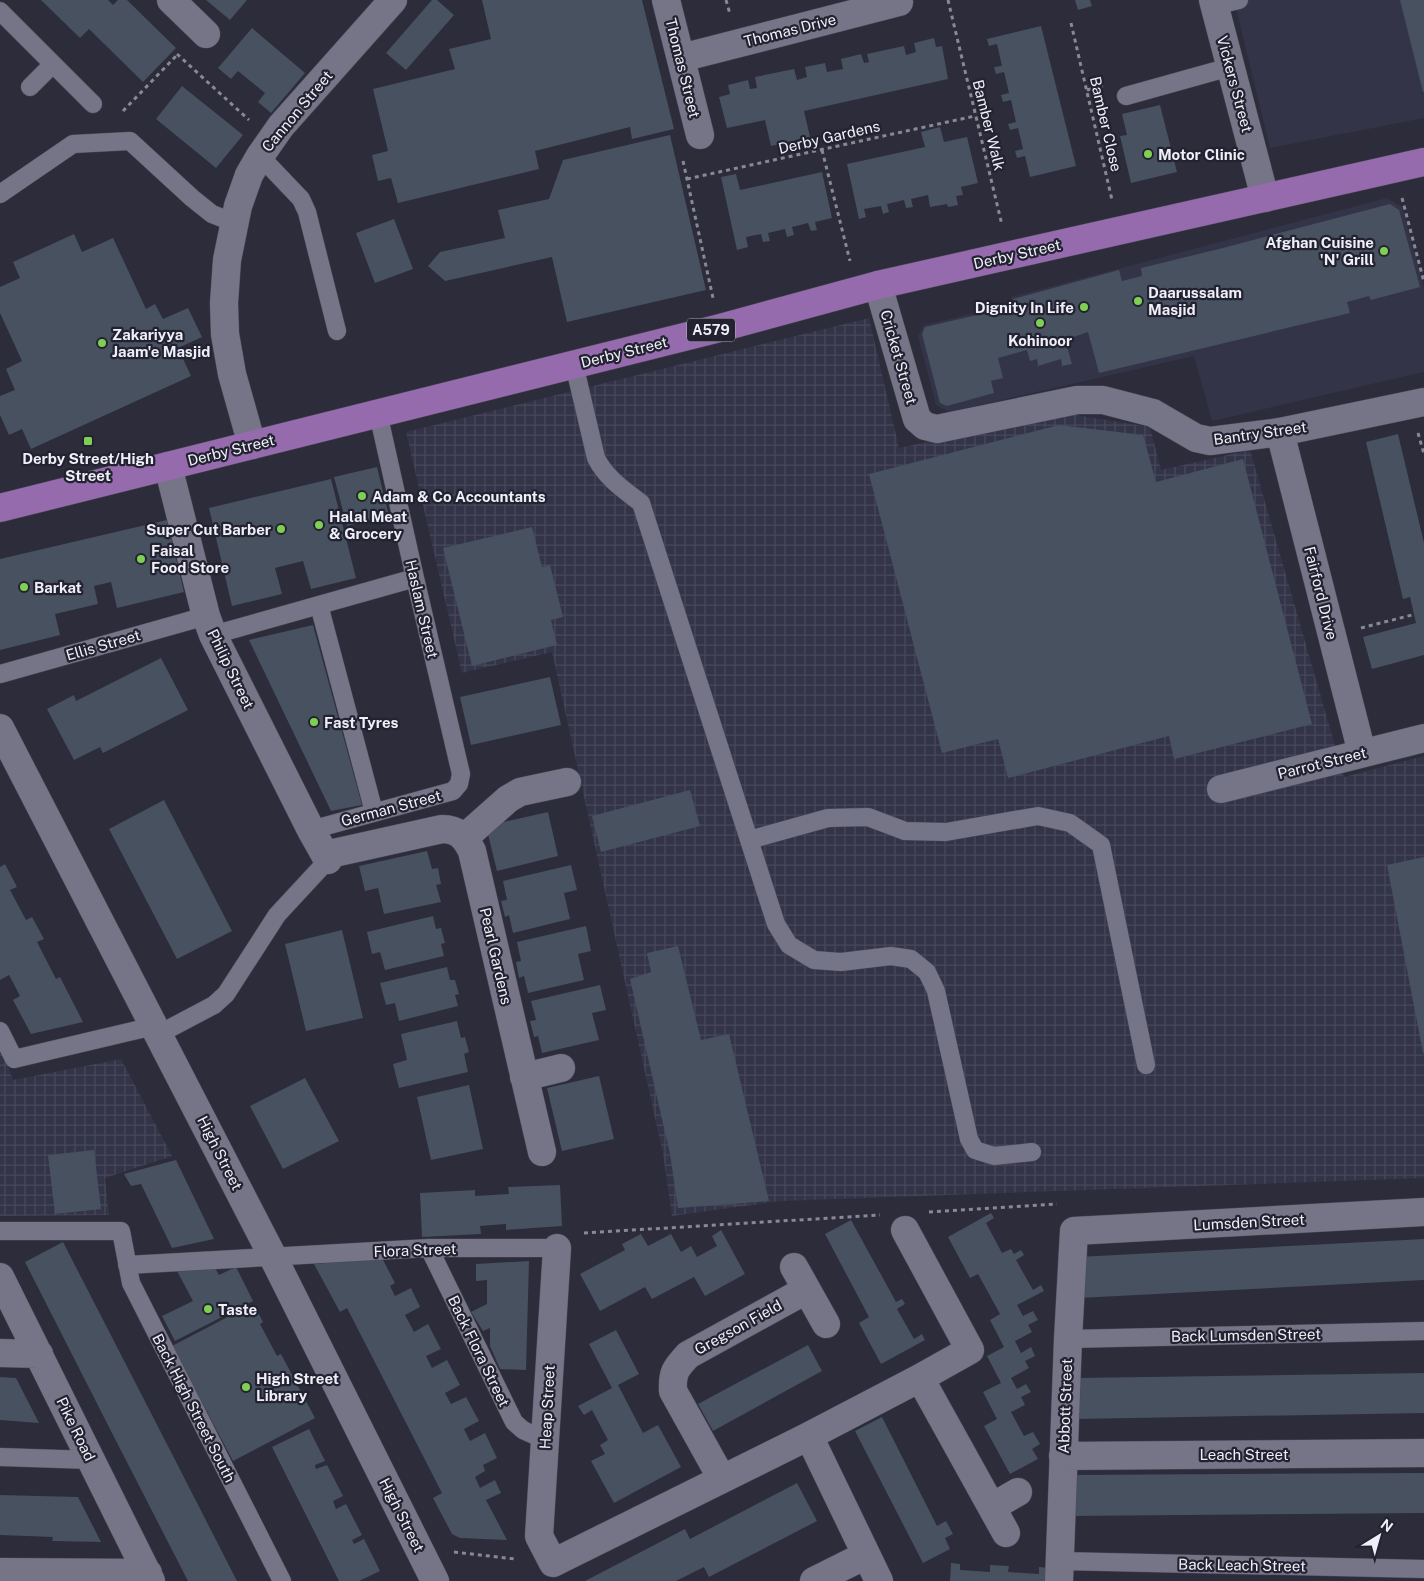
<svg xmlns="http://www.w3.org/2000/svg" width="1424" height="1581" viewBox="0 0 1424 1581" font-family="'Public Sans',sans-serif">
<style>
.built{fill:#343449}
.industrial{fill:url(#industrial-grid)}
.building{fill:#475160}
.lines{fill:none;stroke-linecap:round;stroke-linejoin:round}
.service-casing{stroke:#494956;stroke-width:19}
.minor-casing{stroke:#494956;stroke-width:29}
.tertiary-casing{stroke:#494956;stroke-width:29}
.primary-casing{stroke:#494956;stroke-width:29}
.path{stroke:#898996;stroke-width:3;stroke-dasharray:4 4;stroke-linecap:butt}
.service{stroke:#757587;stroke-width:18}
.minor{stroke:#757587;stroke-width:28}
.tertiary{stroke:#757587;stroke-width:28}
.primary{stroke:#956bad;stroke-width:28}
.poi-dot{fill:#7fd052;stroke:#222231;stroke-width:2}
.labels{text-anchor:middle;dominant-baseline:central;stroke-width:4.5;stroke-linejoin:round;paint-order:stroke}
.shield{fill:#222231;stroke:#b2b2bd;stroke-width:1}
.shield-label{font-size:14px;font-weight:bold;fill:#efeff9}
.street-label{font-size:15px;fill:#efeff9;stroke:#222231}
.poi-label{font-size:15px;font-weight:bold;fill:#efeff9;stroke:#222231;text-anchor:start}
</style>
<defs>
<pattern id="industrial-grid" width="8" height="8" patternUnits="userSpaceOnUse" patternTransform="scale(1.25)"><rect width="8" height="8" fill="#343449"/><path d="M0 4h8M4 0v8" fill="none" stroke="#48485b"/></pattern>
</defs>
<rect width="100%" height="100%" fill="#2c2c3b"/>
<path class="built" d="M1234,0H1424V118L1270,148Z
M1387,198L1402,207L1424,288V372L1212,421L1194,356L949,412L936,405L918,336L924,325L1013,304L1011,297Z"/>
<path class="industrial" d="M869,318L899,448L1062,413L1150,427L1161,470L1250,450L1344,777L1424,756V1178L781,1201L672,1216L663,1154L552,652L462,673L406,432Z
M0,1044L13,1080L121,1059L172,1156L105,1178L109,1215L0,1216Z"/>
<path class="building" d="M41,0H108L113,5L118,0H127L176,48L143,82L89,29L80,38Z
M206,0H247L230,20Z
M432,0H437L454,15L406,70L386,53Z
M482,0H642L674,129L632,139L630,127L535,151L539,169L398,203L391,178L378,181L372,155L388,151L373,89L455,69L449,49L491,39Z
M1075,0H1090L1092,6L1078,10Z
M1400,0H1424V92H1423Z
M1041,26L1076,166L1030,177L1025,156L1017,158L1015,151L1023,149L1018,128L1010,130L1008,124L1016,122L1011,100L1003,102L1001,95L1009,93L1004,72L996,74L994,67L1002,66L997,44L989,46L987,39Z
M252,28L305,73L271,113L258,102L265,93L238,71L231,79L218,68Z
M934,38L936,47L942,46L948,79L804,111L810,137L771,146L765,120L727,128L719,97L730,94L728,85L748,80L750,89L757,88L755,77L794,69L797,80L807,77L805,67L825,63L827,72L843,69L841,59L861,54L864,63L869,62L867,54L904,46L906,55L916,52L914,43Z
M182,86L243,135L216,168L156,119Z
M1160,105L1177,172L1131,183L1120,136L1127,135L1122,114Z
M940,127L944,142L967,137L978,183L961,187L963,195L956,196L958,205L948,207L947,204L930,207L928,195L911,199L913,207L906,208L904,200L887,204L889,212L883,214L881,206L864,209L866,217L859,219L847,164L925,147L921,132Z
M670,135L706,290L567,322L552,257L445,281L428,266L440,252L505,238L498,210L549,199L563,160Z
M822,172L832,218L815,222L817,230L811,231L808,223L792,227L794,235L787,237L785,229L768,233L770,241L763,242L761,234L746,237L748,247L737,250L721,177L736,174L740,190Z
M1390,204L1399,210L1420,287L1371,300L1369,296L1347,302L1350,313L1099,373L1088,332L1065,340L1072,364L1062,366L1061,359L1038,366L1037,359L1030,361L1027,350L998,358L1003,378L991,381L994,393L947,406L940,403L922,334L925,327L1016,306L1013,299L1119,270L1122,281L1142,276L1141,268L1219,249Z
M394,219L413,269L375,283L356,233Z
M74,234L82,252L113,238L146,309L155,304L163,319L188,308L202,337L178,348L191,376L31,449L22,429L9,435L0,415V396L15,390L6,369L22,361L0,313V287L20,278L13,262Z
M1059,425L1143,435L1156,482L1243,459L1312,724L1174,759L1169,736L1008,778L998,739L942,753L869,474Z
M1398,434L1424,543V655L1372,669L1363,637L1416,623L1410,597L1403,599L1366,442Z
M377,467L389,516L347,526L334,477Z
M331,479L356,578L311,589L303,561L275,568L282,594L232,606L209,508Z
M167,520L184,592L117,608L111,582L94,586L98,604L55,614L60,635L0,650V559Z
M532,527L542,567L550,565L563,617L551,620L557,645L472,666L443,548Z
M313,625L362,805L331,811L249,640Z
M161,658L188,710L103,753L100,747L74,760L47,709L74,695L76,701Z
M550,677L561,725L471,745L460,697Z
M690,790L700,826L601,852L592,816Z
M164,800L232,931L177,959L109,829Z
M548,812L558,856L497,871L486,826Z
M427,851L432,869L438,868L441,884L436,885L441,902L384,914L378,888L365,891L359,866Z
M1424,857V1053H1423L1387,865Z
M5,864L17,887L10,890L26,920L32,917L44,939L37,942L56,979L60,977L83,1022L31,1034L13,1000L20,996L9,975L0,980V867Z
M571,865L577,890L564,893L570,919L513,933L509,915L505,917L501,901L507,900L503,881Z
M433,916L436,929L441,928L445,943L441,944L444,956L385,970L380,952L372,954L367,932Z
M586,926L591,951L578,954L584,980L528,993L524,976L519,978L516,962L521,961L517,942Z
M342,930L363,1018L306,1031L285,944Z
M678,946L701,1040L729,1034L769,1201L678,1208L670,1154L630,979L651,972L647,953Z
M447,967L450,980H455L459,994L455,995L458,1006L399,1021L395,1003L386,1005L380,983Z
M600,985L606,1010L592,1013L599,1040L542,1053L538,1036L534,1037L530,1021L536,1020L531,1001Z
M457,1021L461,1038L465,1037L469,1052L464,1054L468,1072L399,1088L393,1064L407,1060L401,1034Z
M599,1076L614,1139L562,1151L547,1088Z
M305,1078L339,1141L283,1169L250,1106Z
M469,1085L483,1149L431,1160L417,1097Z
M94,1150L101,1209L55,1214L48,1155Z
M176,1160L214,1239L172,1248L141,1184L131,1186L124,1174Z
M560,1185L562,1226L506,1230V1224L480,1226L481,1234L422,1237L420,1193L475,1190V1196L509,1194L508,1187Z
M991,1213L994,1218L986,1223L1002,1253L1011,1249L1014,1254L1021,1250L1024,1255L1016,1260L1033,1290L1041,1285L1044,1291L1017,1305L1023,1316L1033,1311L1038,1320L1028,1325L1032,1332L1015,1341L1021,1353L1031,1347L1035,1356L1025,1361L1029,1368L1011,1378L1017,1389L1026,1384L1031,1392L1021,1397L1025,1405L1011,1412L1024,1436L1033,1432L1040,1444L1032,1449L1038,1459L1010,1474L984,1426L997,1419L983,1392L1001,1383L987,1356L1004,1347L990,1320L1000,1314L978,1274L970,1278L948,1237Z
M851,1220L896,1302L902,1299L905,1304L897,1309L914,1339L922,1334L925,1340L881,1364L859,1323L869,1317L825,1234Z
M721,1230L745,1274L705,1296L694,1277L652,1299L645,1287L600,1311L580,1274L625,1250L622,1244L641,1234L648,1246L671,1234L681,1252L691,1246L697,1257L717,1246L712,1236Z
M1424,1239V1280L1079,1298L1077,1257Z
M63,1242L171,1452L237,1581H188L112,1433L25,1262Z
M382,1258L395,1283L390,1286L395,1296L411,1288L420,1307L405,1315L414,1332L428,1324L441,1349L426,1356L432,1368L447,1360L460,1385L445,1393L451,1404L466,1397L479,1421L464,1429L470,1441L485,1433L497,1458L483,1465L485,1471L475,1477L480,1488L495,1480L501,1493L486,1500L507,1540L460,1538L452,1534L433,1498L442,1493L347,1308L340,1312L314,1264Z
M529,1261L526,1370L500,1369L490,1346V1328L483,1331L471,1312L487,1304V1280L476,1281V1264Z
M236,1267L253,1301L175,1341L162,1316L193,1301L177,1271L215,1268L219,1275Z
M255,1307L263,1322L260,1324L277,1356L281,1354L315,1418L233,1461L172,1346L241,1310L244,1314Z
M616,1330L639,1374L618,1385L643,1433L658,1425L681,1467L614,1503L591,1461L605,1454L600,1445L608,1440L592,1410L584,1415L578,1406L612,1388L589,1344Z
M808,1345L822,1371L713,1431L698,1404Z
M1424,1373V1413L1076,1419L1075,1378Z
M0,1377L16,1378L39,1423L0,1420Z
M882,1417L937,1526L946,1521L953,1534L945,1538L950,1549L923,1563L855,1431Z
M309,1429L325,1461L315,1465L316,1469L327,1465L343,1496L333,1501L336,1509L346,1504L362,1535L352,1540L354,1544L364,1539L380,1571L359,1581H339L272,1447Z
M1424,1473V1513L1070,1516V1475Z
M797,1483L817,1521L709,1577L704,1567L676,1581H585L685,1529L690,1539Z
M0,1495L78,1497L101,1542L52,1541L53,1537L0,1535Z
M951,1563L960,1564V1570L990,1572V1565L1009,1566L1008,1572L1039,1574V1567L1048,1568V1581H950Z"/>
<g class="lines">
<defs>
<path id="service" d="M1214,6L1239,0
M0,11L93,104
M30,87L53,64
M1126,96L1230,67
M260,156L301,199L307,212L337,331
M0,194L73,144L130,141L192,198L212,214L235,223
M574,364L596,458C606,478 624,490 641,503L776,924L789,945L814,960L841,962L891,956L911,959L927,972L936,991L969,1139L975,1150L994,1156L1032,1152
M319,605L374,812
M213,635L415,578
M0,674L206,616
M311,830L453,791L459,784L461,774L415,578L378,413
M749,840L828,818L868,817L905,831L946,832L1038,816L1070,823L1101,845L1146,1065
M0,1031L14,1059L154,1026
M159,1034L214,1005L226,994L277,915L328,860
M0,1231H121L131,1283L282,1581
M429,1248L514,1422L523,1430L545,1440
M127,1265L429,1248H557
M1068,1339L1424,1331
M0,1457L91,1460
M1060,1561L1424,1569"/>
<path id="minor" d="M171,0L206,34
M666,0L700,135
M1213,0L1265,198
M681,58L899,2
M878,285L917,419L925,426L937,429L1077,400H1103L1153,413L1196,438L1210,441L1280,432L1424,402
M1280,432L1362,753
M168,466L206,616L213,635L311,830L328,860
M1221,789L1424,738
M464,838L508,799L520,792L567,782
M325,855L442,829C458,829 465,837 472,851L542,1152
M524,1077L561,1068
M557,1248L539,1536L553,1563L809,1436L879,1581
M794,1267L826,1324
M0,1277L151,1581
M0,1353L39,1354
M920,1378L1006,1533
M809,1436L920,1378L970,1350L905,1230
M1063,1456L1424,1453
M722,1479L673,1391C672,1372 676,1368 688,1355L806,1290
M992,1507L1018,1492
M0,1572L148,1573
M814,1581L866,1555
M1059,1581L1068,1339L1074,1231L1424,1212"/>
<path id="tertiary" d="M252,445L232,374L225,334L224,303L227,260L238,206L249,175L260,156L281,126L393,0
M0,728L273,1257L435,1581"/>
<path id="primary" d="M0,508L720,328L878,285L1424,162"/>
</defs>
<use href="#service" class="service-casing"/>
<use href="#minor" class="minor-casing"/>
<use href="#tertiary" class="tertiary-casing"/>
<use href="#primary" class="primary-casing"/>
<path class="path" d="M726,0L730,14
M948,0L1002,225
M1071,23L1112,200
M177,54L249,120
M1087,90L1103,86
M123,111L178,54
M822,150L850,261
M683,161L713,298
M687,179L975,116
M1402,198L1424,282
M1418,433L1424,454
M1361,628L1412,615
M929,1212L1057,1204
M584,1233L880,1215
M454,1552L515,1559"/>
<use href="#service" class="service"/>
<use href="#minor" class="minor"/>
<use href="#tertiary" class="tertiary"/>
<use href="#primary" class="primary"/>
</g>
<g class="poi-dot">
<circle cx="1148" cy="154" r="5"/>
<circle cx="1384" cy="251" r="5"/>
<circle cx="1138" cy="301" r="5"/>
<circle cx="1084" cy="307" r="5"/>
<circle cx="1040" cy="323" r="5"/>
<circle cx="102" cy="343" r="5"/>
<rect x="83" y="436" width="10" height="10" rx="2.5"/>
<circle cx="362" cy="496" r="5"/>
<circle cx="319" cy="525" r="5"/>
<circle cx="281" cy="529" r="5"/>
<circle cx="141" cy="559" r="5"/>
<circle cx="24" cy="587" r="5"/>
<circle cx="314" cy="722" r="5"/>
<circle cx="208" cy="1309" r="5"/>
<circle cx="246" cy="1387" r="5"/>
</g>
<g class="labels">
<rect class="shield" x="687" y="318.5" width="48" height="23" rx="4"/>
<g class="shield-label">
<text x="711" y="330">A579</text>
</g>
<g class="street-label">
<text transform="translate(790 30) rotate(-14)">Thomas Drive</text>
<text transform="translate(683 68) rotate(76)">Thomas Street</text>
<text transform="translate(1235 84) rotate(75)">Vickers Street</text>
<text transform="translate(297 111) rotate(-50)">Cannon Street</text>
<text transform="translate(1106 124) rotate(77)">Bamber Close</text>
<text transform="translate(989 125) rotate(76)">Bamber Walk</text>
<text transform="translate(829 137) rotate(-13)">Derby Gardens</text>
<text transform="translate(1017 254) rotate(-13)">Derby Street</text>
<text transform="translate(624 352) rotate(-14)">Derby Street</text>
<text transform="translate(899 357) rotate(74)">Cricket Street</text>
<text transform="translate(1260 433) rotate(-8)">Bantry Street</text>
<text transform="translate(231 450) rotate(-14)">Derby Street</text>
<text transform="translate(1321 593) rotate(76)">Fairford Drive</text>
<text transform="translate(422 609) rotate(77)">Haslam Street</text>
<text transform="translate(103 645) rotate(-16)">Ellis Street</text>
<text transform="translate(231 669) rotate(64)">Philip Street</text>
<text transform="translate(1322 763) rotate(-14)">Parrot Street</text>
<text transform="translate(391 808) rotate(-15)">German Street</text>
<text transform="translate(496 956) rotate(77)">Pearl Gardens</text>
<text transform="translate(220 1153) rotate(63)">High Street</text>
<text transform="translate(1249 1222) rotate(-3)">Lumsden Street</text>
<text transform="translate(415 1250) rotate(-2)">Flora Street</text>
<text transform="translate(738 1327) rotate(-29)">Gregson Field</text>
<text transform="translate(1246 1335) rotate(-1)">Back Lumsden Street</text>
<text transform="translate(479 1351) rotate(64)">Back Flora Street</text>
<text transform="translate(1065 1406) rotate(-88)">Abbott Street</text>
<text transform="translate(547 1407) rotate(-87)">Heap Street</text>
<text transform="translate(194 1408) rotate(63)">Back High Street South</text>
<text transform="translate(76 1429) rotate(64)">Pike Road</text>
<text x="1244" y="1454">Leach Street</text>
<text transform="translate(402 1515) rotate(63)">High Street</text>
<text transform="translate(1242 1565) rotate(1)">Back Leach Street</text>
</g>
<g class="poi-label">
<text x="1158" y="154">Motor Clinic</text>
<text x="1374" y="242" text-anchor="end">Afghan Cuisine<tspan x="1374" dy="17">'N' Grill</tspan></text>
<text x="1148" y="292">Daarussalam<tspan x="1148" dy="17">Masjid</tspan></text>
<text x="1074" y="307" text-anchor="end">Dignity In Life</text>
<text x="112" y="334">Zakariyya<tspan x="112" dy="17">Jaam'e Masjid</tspan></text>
<text x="1040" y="340" text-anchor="middle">Kohinoor</text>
<text x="88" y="458" text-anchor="middle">Derby Street/High<tspan x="88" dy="17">Street</tspan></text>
<text x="372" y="496">Adam &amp; Co Accountants</text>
<text x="329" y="516">Halal Meat<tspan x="329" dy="17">&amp; Grocery</tspan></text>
<text x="271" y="529" text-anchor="end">Super Cut Barber</text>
<text x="151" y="550">Faisal<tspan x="151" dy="17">Food Store</tspan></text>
<text x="34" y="587">Barkat</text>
<text x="324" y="722">Fast Tyres</text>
<text x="218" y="1309">Taste</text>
<text x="256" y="1378">High Street<tspan x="256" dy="17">Library</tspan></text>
</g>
</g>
<g transform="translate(1379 1536) rotate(37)" stroke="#222231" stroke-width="4" paint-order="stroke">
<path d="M0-4L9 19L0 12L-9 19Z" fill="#efeff9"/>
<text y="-8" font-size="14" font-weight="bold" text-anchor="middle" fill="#efeff9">N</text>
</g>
</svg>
